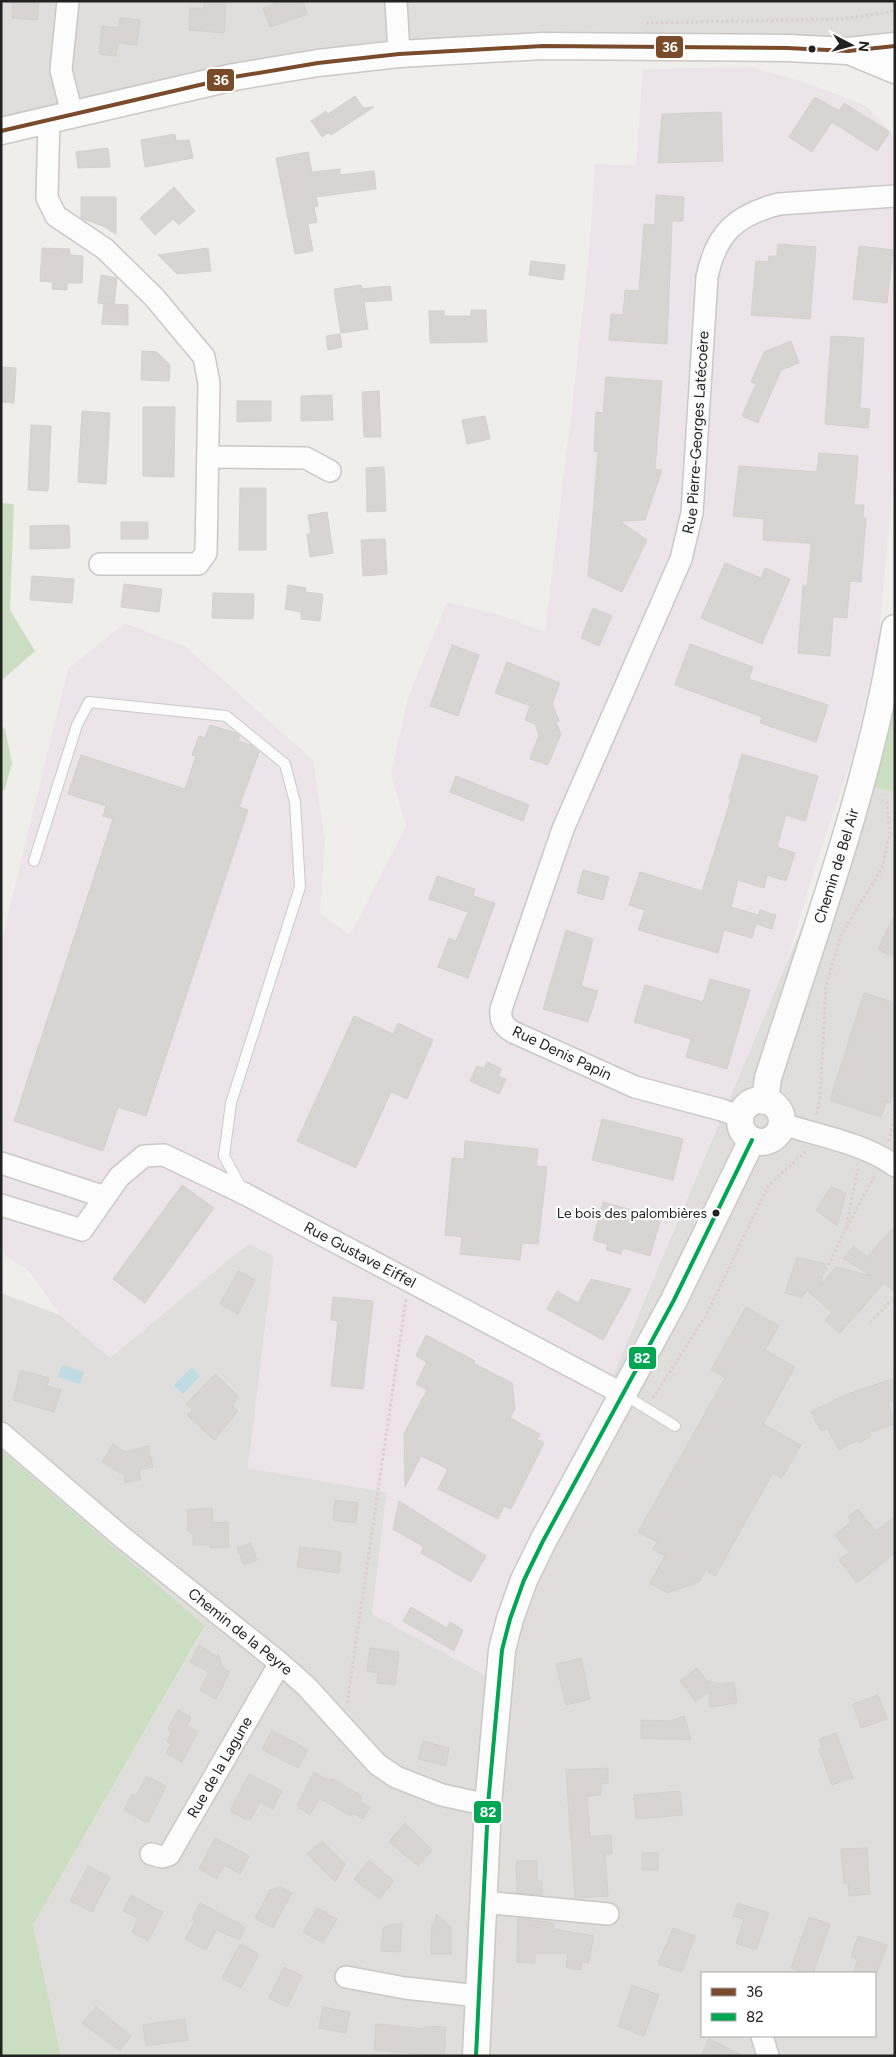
<svg xmlns="http://www.w3.org/2000/svg" width="896" height="2057" viewBox="0 0 896 2057" font-family="Figtree,sans-serif">
<style>
.residential{fill:#dfdedc;fill-rule:evenodd}
.industrial{fill:#ede4e9}
.forest{fill:#cbdec1}
.parking{fill:#e0dfde}
.water{fill:#bfdbe3}
.building{fill:#d7d4d2;stroke:#d3d0cc}
.lines{fill:none;stroke-linecap:round;stroke-linejoin:round}
.service-casing{stroke:#c9c8c7;stroke-width:12}
.minor-casing{stroke:#c9c8c7;stroke-width:24}
.tertiary-casing{stroke:#c9c8c7;stroke-width:29}
.path{stroke:#dccecd;stroke-width:3;stroke-dasharray:2.5 2.5;stroke-linecap:butt}
.service{stroke:#fdfcfc;stroke-width:10}
.minor{stroke:#fdfcfc;stroke-width:21}
.tertiary{stroke:#fdfcfc;stroke-width:26}
.bus-1-casing{stroke:#fff;stroke-width:8}
.bus-2-casing{stroke:#fff;stroke-width:8}
.bus-1{stroke:#7a4b2a;stroke-width:4}
.bus-2{stroke:#00a651;stroke-width:4}
.bus-dot{fill:#222;stroke:#fff;stroke-width:2}
.labels{text-anchor:middle;dominant-baseline:central;stroke-width:4.5;stroke-linejoin:round;paint-order:stroke}
.bus-label{font-size:14px;fill:#222;stroke:#fff;text-anchor:end}
.street-label{font-size:15px;fill:#222;stroke:#fff}
.line-badge{stroke:#fff;stroke-width:2}
.badge-label{font-size:14px;text-anchor:middle;font-weight:bold;fill:#fff}
</style>
<rect width="100%" height="100%" fill="#f0eeeb"/>
<path class="residential" d="M1,1H895V44L399,54L1,131Z
M862,784L895,792V2056H61L33,1925L205,1627L1,1450V1293L60,1315L110,1357L249,1243L274,1256L248,1468L387,1492L372,1614L543,1541ZM702,1973H875V2036H702Z"/>
<path class="industrial" d="M749,67L795,79L865,105L895,137V462L878,646L854,751L816,864L787,961L543,1541L492,1679L372,1614L387,1492L248,1468L274,1256L248,1244L110,1358L60,1315L29,1271L1,1253V943L68,669L125,623L186,647L313,760L325,841L320,913L350,935L406,826L391,773L408,698L447,602L500,615L545,632L574,390L589,255L595,164L636,165L643,69Z"/>
<path class="forest" d="M1,503L14,504L10,610L35,651L1,681Z
M895,628V792L862,784Z
M1,726L5,729L12,763L5,789L1,791Z
M1,1450L205,1626L33,1925L61,2056H1Z"/>
<path class="parking" d="M895,1320V1363L864,1373L860,1359L851,1362L855,1375L822,1387L812,1348L863,1331L866,1343L873,1340L870,1328Z"/>
<path class="water" d="M62,1365L84,1372L80,1384L58,1377Z
M192,1367L200,1376L183,1394L174,1385Z"/>
<path class="building" d="M13,1H39L37,20L12,18Z
M204,1H226L224,33L189,30L190,8L204,9Z
M282,1H303L307,14L270,27L263,8Z
M120,18L140,20L137,45L118,43L116,56L99,54L102,26L118,28Z
M355,96L363,108L374,107L331,135L328,133L322,137L311,121L326,111L328,114Z
M815,97L839,111L844,103L890,132L877,151L832,122L812,152L789,137Z
M721,112L723,161L658,163L662,114Z
M175,134L176,141L189,140L193,158L145,167L141,140Z
M108,148L110,167L78,168L76,152Z
M308,152L312,172L340,169V175L374,171L376,189L316,197L318,206L314,207L317,222L308,224L313,251L295,254L276,158Z
M174,187L195,211L179,225L173,219L155,235L140,218Z
M656,195L684,197L683,221H672L667,344L609,340L611,314L623,315L625,290L639,291L644,224L655,225Z
M81,197H116V234L103,226L81,218Z
M778,244L816,247L810,319L751,315L756,261L768,262L769,256H777Z
M859,246L893,250L887,303L853,299Z
M42,248L70,249V255L83,256L82,283H67V290L52,289L53,282L40,281Z
M208,248L211,271L177,274L158,255Z
M531,261L565,265L563,280L529,275Z
M101,275L117,278L114,304L128,305V325L102,324L104,304H108L98,303Z
M361,285L362,289L390,286L392,300L364,302L368,329L341,333L334,289Z
M471,310H486L487,342L430,343L429,311H444V316H471Z
M340,334L342,347L328,350L326,336Z
M831,336L864,338L860,408L870,409L868,428L825,424Z
M791,341L799,363L781,370L758,423L742,416L756,384L751,382L764,352Z
M142,351L157,352L170,365L169,381L141,380Z
M1,367L16,368L14,403L1,402Z
M606,377L662,381L655,469L662,470L645,520L620,521L647,540L622,592L588,576L598,452L594,451L596,412L603,413Z
M379,391L381,437H364L362,392Z
M332,395L333,420L301,421V396Z
M237,401H271V421L237,422Z
M143,407H175L174,477L143,476Z
M82,411L110,413L106,484L78,482Z
M485,416L490,439L467,444L462,420Z
M31,425L51,426L48,491L28,490Z
M819,453L858,456L854,505H864L863,518H866L861,582L850,581L847,618L833,617L830,656L798,653L803,585L807,587L811,544L807,543V539L806,543L763,540L764,519L733,516L739,466L817,472Z
M384,467L386,511L367,512L366,468Z
M240,488H266V550H239Z
M327,512L333,553L310,557L307,534H311L308,515Z
M121,522H148V539H121Z
M69,525L70,548L30,549V526Z
M385,539L387,574L363,576L361,540Z
M725,563L761,578L765,568L790,579L762,644L701,618Z
M32,576L74,579L72,603L30,600Z
M124,584L162,589L159,612L121,607Z
M288,585L306,588L305,592L323,594L320,621L301,619V612L285,609Z
M213,593L254,594L253,619L212,618Z
M593,608L612,616L599,646L581,638Z
M690,644L753,667L749,679L828,705L816,742L760,723L762,717L675,685Z
M452,645L479,655L458,716L430,706Z
M507,662L560,683L552,704L559,721L556,722L561,734L548,765L530,759L539,735L535,724L525,720L530,706L495,693Z
M210,725L236,733L240,736L238,741L251,745L259,752L239,807L248,810L146,1116L118,1107L103,1151L14,1121L113,819L103,816L106,806L68,794L81,755L185,789L196,756L192,755L199,736L205,738Z
M742,754L818,776L805,821L786,815L777,847L795,853L786,881L767,875L764,888L738,880L731,907L758,915L760,910L776,915L772,929L756,924L752,938L724,930L718,953L638,930L645,910L629,905L640,872L702,891L731,799H729Z
M456,776L529,805L523,821L450,792Z
M583,870L609,877L603,900L577,893Z
M437,876L475,889L473,896L495,903L468,978L438,967L449,938L456,941L468,912L429,899Z
M895,914V958L878,949Z
M566,930L593,939L581,986L598,991L588,1022L543,1009Z
M710,979L750,990L727,1069L686,1057L691,1039L634,1022L645,985L703,1002Z
M864,993L895,1003V1087L890,1103L886,1102L881,1117L830,1100Z
M354,1016L393,1034L398,1023L433,1040L407,1099L391,1092L356,1168L297,1141Z
M487,1062L502,1069L498,1076L506,1079L499,1094L470,1081L477,1066L484,1069Z
M602,1119L683,1139L673,1180L592,1160Z
M465,1141L538,1149L536,1166L547,1167L538,1244L522,1243L520,1260L460,1254L462,1237L445,1235L452,1158L464,1159Z
M182,1185L214,1208L145,1303L113,1279Z
M831,1187L846,1193L837,1226L816,1210Z
M603,1202L661,1218L650,1256L623,1248L621,1254L606,1250L608,1244L593,1240Z
M895,1226V1293L884,1283L840,1333L825,1320L832,1312L807,1290L802,1298L785,1293L797,1257L826,1264L820,1285L836,1267L871,1276L843,1258L854,1246L867,1257Z
M238,1271L255,1280L238,1314L220,1304Z
M591,1279L631,1289L603,1340L547,1309L557,1291L578,1303Z
M333,1297L373,1301L363,1389L331,1386L338,1321L331,1320Z
M746,1307L779,1326L765,1350L795,1367L763,1424L801,1445L782,1478L773,1473L715,1576L706,1570L699,1582L667,1593L650,1583L665,1556L653,1549L657,1542L638,1532L725,1378L711,1370Z
M426,1335L475,1361L473,1363L512,1383L515,1408L510,1418L540,1434L537,1439L544,1443L511,1509L504,1506L498,1519L438,1489L448,1469L421,1456L405,1487L404,1434L427,1390L416,1384L427,1362L416,1356Z
M21,1370L49,1378L47,1386L61,1390L54,1412L13,1400Z
M215,1374L239,1397L232,1405L238,1411L214,1440L187,1415L193,1410L186,1404Z
M895,1378V1400L888,1403L895,1424L869,1433L871,1436L859,1443L857,1440L839,1450L827,1428L821,1431L811,1412L845,1395Z
M113,1444L125,1452L148,1446L153,1467L139,1470L141,1479L125,1483L124,1475L102,1462Z
M335,1500L358,1503L356,1523L333,1520Z
M399,1501L486,1556L471,1582L421,1553L424,1547L393,1529Z
M212,1508L213,1523L228,1522L229,1547L210,1548V1544L193,1545V1534L188,1531L187,1510Z
M858,1509L876,1531L895,1516V1553L857,1583L839,1560L849,1552L835,1535L851,1522L848,1517Z
M251,1543L257,1560L244,1565L237,1548Z
M300,1547L341,1552L339,1573L297,1567Z
M411,1607L447,1628L450,1622L463,1630L454,1651L403,1621Z
M199,1645L217,1657L218,1654L223,1668L230,1672L216,1699L200,1690L209,1672L190,1662Z
M370,1648L399,1652L395,1685L377,1683L378,1673L367,1671Z
M581,1658L590,1699L566,1705L556,1664Z
M697,1668L706,1680L718,1684L734,1682L737,1703L710,1707L709,1692L695,1701L680,1681Z
M878,1695L887,1719L861,1728L853,1704Z
M178,1710L191,1717L187,1726L198,1732L182,1762L166,1753L171,1744L167,1742L172,1732L168,1729Z
M684,1716L691,1740L641,1738V1720L671,1721Z
M272,1730L308,1750L298,1768L262,1749Z
M836,1733L853,1778L832,1785L819,1750L822,1749L819,1739Z
M423,1741L449,1748L446,1766L418,1759Z
M608,1768V1783L601,1784V1795L587,1796L590,1837L611,1835L612,1854H605L608,1896L575,1898L566,1770Z
M314,1772L329,1781L331,1778L362,1796L360,1801L370,1807L363,1819L353,1813L351,1816L320,1798L310,1815L297,1806Z
M249,1774L282,1791L273,1809L260,1802L251,1819H245L230,1811Z
M146,1776L166,1786L148,1823L124,1810L132,1794L136,1796Z
M680,1791L682,1815L636,1819L634,1795Z
M405,1823L432,1850L418,1866L389,1842Z
M215,1838L249,1856L240,1874L224,1865L217,1879L199,1869Z
M322,1841L345,1864L335,1882L307,1854Z
M867,1848L870,1894L849,1896L848,1884H844L841,1849Z
M642,1853H658V1870H642Z
M369,1860L394,1881L379,1899L354,1879Z
M516,1861H537V1881H542V1895L517,1893Z
M88,1866L110,1877L92,1912L70,1901Z
M280,1887L292,1893L273,1928L255,1918L270,1890Z
M131,1895L163,1912L148,1941L132,1932L138,1919L123,1911Z
M200,1903L245,1927L240,1940L216,1930L206,1950L185,1939L195,1921L192,1919Z
M738,1903L769,1913L756,1950L736,1943L744,1919L733,1916Z
M317,1908L337,1919L323,1943L303,1932Z
M436,1914L451,1927V1954H431L432,1924H435Z
M809,1917L830,1924L813,1973H805L791,1968Z
M518,1918L554,1923V1929L594,1936L588,1963L582,1961L580,1970L566,1967L568,1953H535V1963L517,1962Z
M393,1924H402L400,1952L381,1951L383,1928Z
M673,1928L695,1936L682,1972L658,1964Z
M858,1936L887,1945L877,1973H853L858,1959L851,1957Z
M240,1944L259,1954L241,1988L222,1978Z
M284,1967L302,1976L287,2007L269,1998Z
M632,1985L659,1995L644,2036L618,2026Z
M96,2007L131,2036L120,2051L82,2023Z
M323,2007L350,2012L346,2033L319,2028Z
M185,2019L188,2040L146,2046L143,2025Z
M376,2024L425,2029V2026L446,2027L444,2056H423V2054L374,2050Z
M709,2039L744,2056H701Z"/>
<g class="lines">
<defs>
<path id="service" d="M34,861L77,725L89,702L226,716L285,764L295,802L300,887L231,1103L224,1156L242,1189
M623,1394L675,1426"/>
<g id="minor">
<path d="M68,1L61,70L72,114"/>
<path d="M396,1L399,54"/>
<path d="M49,119L47,198L56,216L105,249L154,297L204,357L209,383L206,553L198,564H100"/>
<path d="M209,457L306,458L330,471"/>
<path id="s1" d="M740,1117L722,1110L635,1087L513,1032C503,1026 500,1021 501,1009L563,829L681,559L692,513L707,277C716,233 736,215 779,204L895,196"/>
<path d="M782,1124C817,1135 866,1144 895,1166"/>
<path d="M1,1163L105,1197"/>
<path id="s2" d="M1,1205L82,1230L119,1177L144,1156L164,1155L245,1194L623,1394"/>
<path id="s3" d="M1,1433L122,1537L280,1663L306,1686L377,1764L396,1777L442,1795L488,1805"/>
<path id="s4" d="M151,1854L162,1857L169,1855L280,1663"/>
<path d="M483,1902L608,1914"/>
<path d="M346,1977L405,1988L478,1996"/>
<path d="M762,2036L768,2056"/>
</g>
<g id="tertiary">
<path d="M854,53L895,70"/>
<path d="M1,131L234,77L318,63L399,54L543,46L787,48L848,51L895,46"/>
<circle cx="761" cy="1121" r="21"/>
<path id="s5" d="M765,1101L768,1078C815,930 871,782 895,628"/>
<path d="M476,2056L488,1805L502,1650L510,1619L524,1580L543,1541L674,1300L752,1140"/>
</g>
</defs>
<use href="#service" class="service-casing"/>
<use href="#minor" class="minor-casing"/>
<use href="#tertiary" class="tertiary-casing"/>
<path class="path" d="M646,23L841,19L895,11
M817,1114L820,1097L826,986L841,935L882,868L890,834L887,803L878,799
M889,1141L895,1112
M847,1227L875,1175
M820,1278L830,1262L846,1227L858,1169
M870,1322L895,1297
M653,1398L707,1314L768,1186L806,1151
M347,1703L406,1299"/>
<use href="#service" class="service"/>
<use href="#minor" class="minor"/>
<use href="#tertiary" class="tertiary"/>
<defs>
<path id="bus-1" d="M1,131L234,77L318,63L399,54L543,46L787,48L848,51L895,46"/>
<path id="bus-2" d="M476,2056L488,1805L502,1650L510,1619L524,1580L543,1541L674,1300L752,1140"/>
</defs>
<use href="#bus-1" class="bus-1-casing"/>
<use href="#bus-2" class="bus-2-casing"/>
<use href="#bus-1" class="bus-1"/>
<use href="#bus-2" class="bus-2"/>
</g>
<g class="bus-dot">
<circle cx="812" cy="49" r="4.5"/>
<circle cx="716" cy="1213" r="4.5"/>
</g>
<g class="labels">
<g class="bus-label">
<text x="707" y="1213">Le bois des palombières</text>
</g>
<g class="street-label">
<text stroke="none"><textPath href="#s1" startOffset="884">Rue Pierre-Georges Latécoère</textPath></text>
<text stroke="none"><textPath href="#s5" startOffset="246">Chemin de Bel Air</textPath></text>
<text transform="translate(562 1053) rotate(25)">Rue Denis Papin</text>
<text stroke="none"><textPath href="#s2" startOffset="422">Rue Gustave Eiffel</textPath></text>
<text stroke="none"><textPath href="#s3" startOffset="311">Chemin de la Peyre</textPath></text>
<text stroke="none"><textPath href="#s4" startOffset="120">Rue de la Lagune</textPath></text>
</g>
</g>
<g class="line-badge">
<rect x="655" y="35" width="29" height="24" rx="5" fill="#7a4b2a"/>
<rect x="206" y="68" width="29" height="24" rx="5" fill="#7a4b2a"/>
<rect x="628" y="1346" width="29" height="24" rx="5" fill="#00a651"/>
<rect x="473" y="1800" width="29" height="24" rx="5" fill="#00a651"/>
</g>
<g class="badge-label">
<text x="670" y="52">36</text>
<text x="221" y="85">36</text>
<text x="642" y="1363">82</text>
<text x="488" y="1817">82</text>
</g>
<rect width="896" height="2057" fill="none" stroke="#222222" stroke-width="5"/>
<rect x="701" y="1972" width="175" height="65" fill="#ffffff" stroke="#a7a7a7"/>
<rect x="711" y="1988" width="25" height="8" fill="#7a4b2a" stroke="#a7a7a7"/>
<text x="746" y="1997" font-size="15" fill="#222222">36</text>
<rect x="711" y="2013" width="25" height="8" fill="#00a651" stroke="#a7a7a7"/>
<text x="746" y="2022" font-size="15" fill="#222222">82</text>
<g transform="translate(851 45) rotate(96)" stroke="#ffffff" stroke-width="4" paint-order="stroke">
<path d="M0-4L9 19L0 12L-9 19Z" fill="#222222"/>
<text y="-8" font-size="14" font-weight="bold" text-anchor="middle" fill="#222222">N</text>
</g>
</svg>
